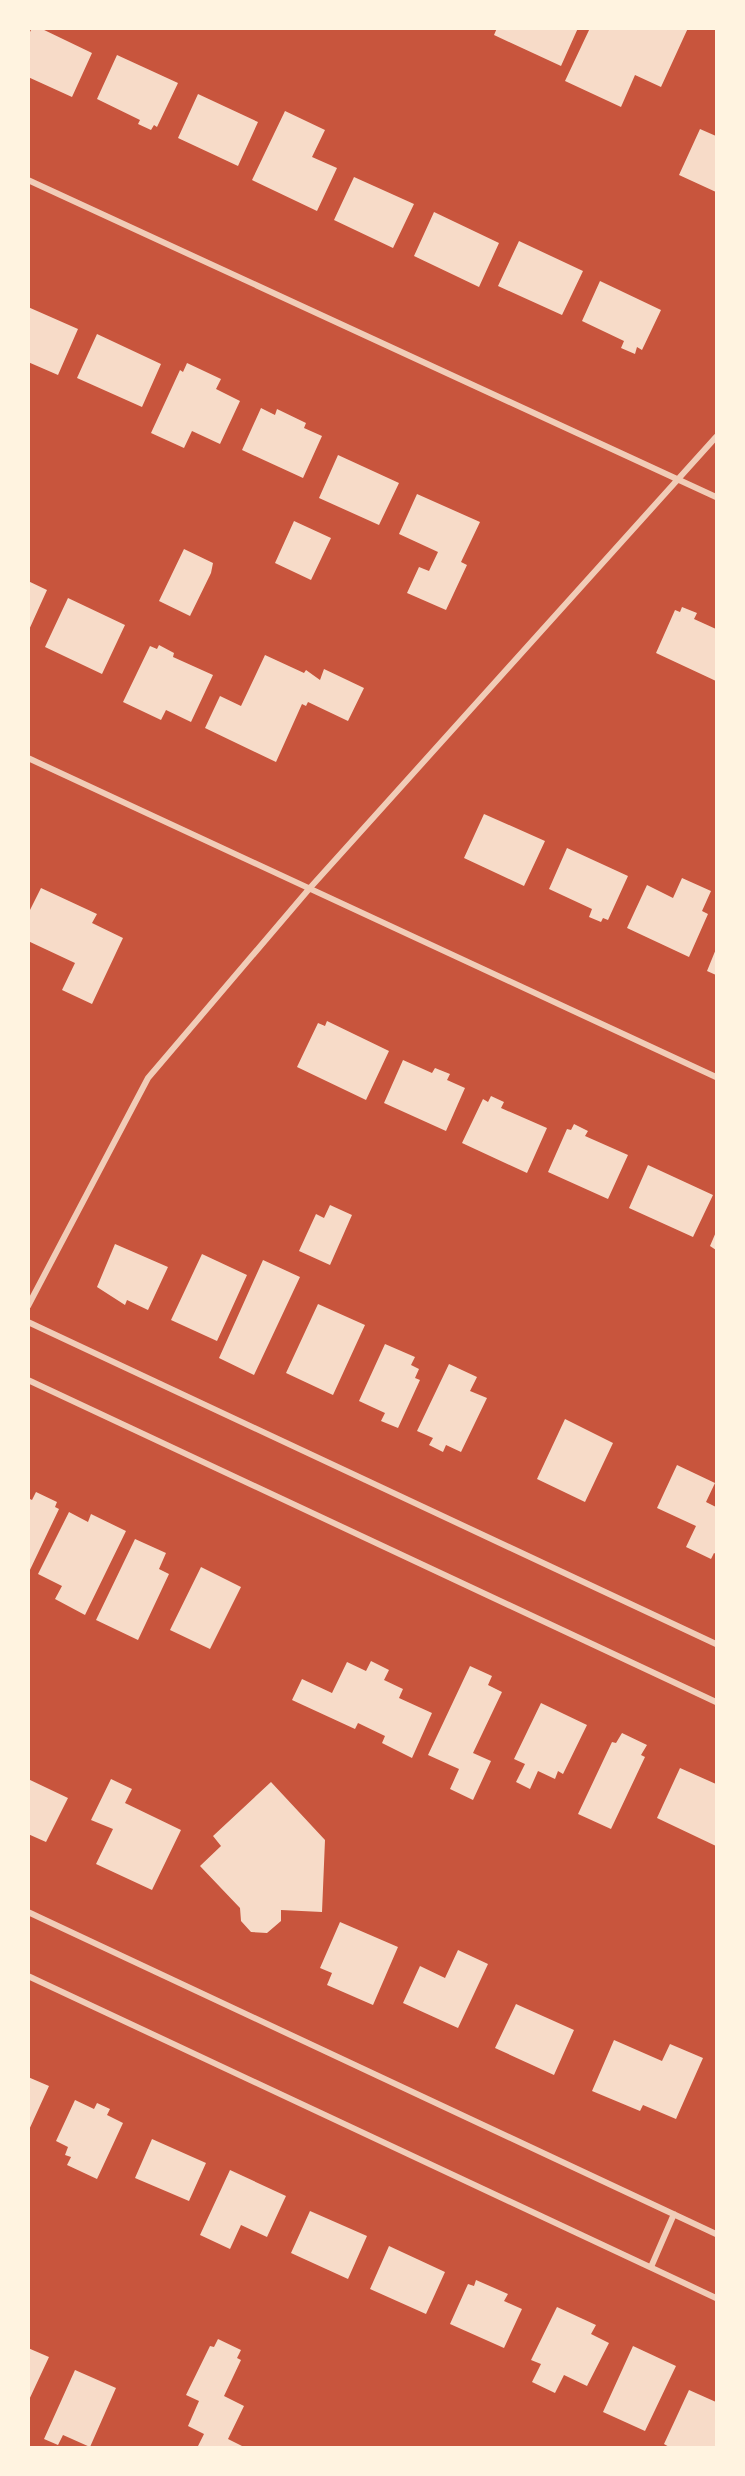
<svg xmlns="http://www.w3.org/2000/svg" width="745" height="2476" viewBox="0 0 745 2476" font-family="'Work Sans',sans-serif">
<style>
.building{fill:#f7dbc8}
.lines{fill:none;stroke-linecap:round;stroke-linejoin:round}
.minor{stroke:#f1ccb7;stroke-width:6}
</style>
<rect width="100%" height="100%" fill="#c8553d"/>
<path class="building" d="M32,28H40L92,53L72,97L28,77V36Z
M497,28H578L561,66L494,35Z
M590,28H688L661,87L635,75L621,107L565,81Z
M117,55L178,83L157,127L154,125L151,130L138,124L140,120L97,99Z
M198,94L258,122L238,166L178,138Z
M285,111L325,130L312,157L337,168L317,211L252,180Z
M700,129L716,136V192L679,175Z
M354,177L414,204L393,248L334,220Z
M434,212L499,243L479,287L414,256Z
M519,241L583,271L562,315L498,286Z
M600,281L661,310L642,350L637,347L635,354L621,348L624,341L582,321Z
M28,307L78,329L58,375L28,362Z
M97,334L161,364L142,407L77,378Z
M187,363L221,379L216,389L240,401L220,444L192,431L184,448L151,433L180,370L183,372Z
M261,408L275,415L277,409L306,423L304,428L322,436L303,478L242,450Z
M338,455L399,483L379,525L319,498Z
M417,494L480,522L461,562L467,565L446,610L407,593L419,567L429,571L438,552L399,534Z
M294,521L331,538L311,580L275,563Z
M184,549L213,563L211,573L190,616L159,601Z
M28,581L47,590L28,632Z
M68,598L125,625L102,674L45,647Z
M682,607L697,613L694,619L716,629V681L656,653L675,610L680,612Z
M159,645L174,653L173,657L213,675L191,722L166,710L161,720L123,702L150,646L157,649Z
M265,655L304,673L306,670L320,680L324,669L364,688L348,721L308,702L306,706L302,704L276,762L205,728L220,696L241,706Z
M484,814L545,841L524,886L464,858Z
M567,848L628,876L608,920L603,918L601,922L589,917L592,909L549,889Z
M682,878L711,891L702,911L708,914L689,957L627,928L647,885L673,898Z
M41,888L97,914L92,923L123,938L92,1004L62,990L75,963L28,941V914Z
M716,949V975L707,971Z
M327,1021L389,1051L366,1100L297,1067L318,1023L325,1026Z
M403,1060L432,1073L435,1068L450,1074L447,1080L465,1088L446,1131L384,1103Z
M491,1096L504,1102L501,1108L547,1128L527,1173L462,1143L483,1099L488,1102Z
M574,1124L588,1131L585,1136L628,1155L608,1199L548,1172L567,1129L571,1130Z
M648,1165L713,1195L693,1237L629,1208Z
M330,1205L352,1215L330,1265L299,1251L316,1214L324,1218Z
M716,1232V1250L710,1246Z
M115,1244L168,1267L148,1310L127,1300L125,1305L97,1287Z
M202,1254L247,1275L217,1341L171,1320Z
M263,1260L300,1277L254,1375L219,1358Z
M318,1304L365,1325L333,1395L286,1373Z
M385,1344L415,1357L411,1365L419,1369L415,1378L420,1380L398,1428L381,1421L385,1413L359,1401Z
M449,1364L477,1377L470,1391L487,1398L461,1452L446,1445L443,1452L429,1445L433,1438L417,1431Z
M565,1419L613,1443L585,1502L537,1479Z
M677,1465L715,1483L706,1502L716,1507V1554L714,1553L711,1559L686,1547L696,1526L657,1508Z
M36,1492L57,1502L55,1507L59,1509L28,1574V1498L32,1500Z
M69,1512L88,1522L91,1514L126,1531L85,1615L55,1599L62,1586L38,1574Z
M135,1539L166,1553L159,1569L169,1574L138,1640L96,1620Z
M201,1567L241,1587L210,1649L170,1630Z
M371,1661L389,1670L384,1680L403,1689L399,1698L432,1713L412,1758L382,1743L385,1736L358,1723L355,1729L292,1700L302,1679L332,1693L347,1662L366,1671Z
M470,1666L492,1676L488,1685L502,1692L473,1753L491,1761L473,1800L450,1789L459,1769L428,1755Z
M541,1703L587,1725L563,1774L558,1771L555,1779L538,1771L530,1789L516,1782L525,1764L514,1759Z
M622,1733L647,1745L641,1755L645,1757L611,1829L578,1814L612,1742L616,1743Z
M680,1768L716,1784V1846L657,1818Z
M28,1779L68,1798L46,1842L28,1834Z
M111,1779L132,1789L125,1803L181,1830L152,1890L96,1864L113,1829L91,1820Z
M271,1782L325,1840L322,1912L281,1910V1921L267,1933L251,1932L241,1921L240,1908L200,1866L221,1846L213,1836Z
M340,1922L398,1947L373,2005L327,1985L332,1973L320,1968Z
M458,1950L488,1964L458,2028L403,2003L420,1966L445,1978Z
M516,2004L574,2030L554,2075L495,2048Z
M614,2040L662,2061L670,2044L703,2058L676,2119L643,2105L640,2111L592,2091Z
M28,2077L49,2086L28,2132Z
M75,2100L94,2109L97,2103L110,2109L107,2115L123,2123L97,2179L67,2165L71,2157L65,2155L68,2147L56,2141Z
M152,2139L206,2163L189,2201L135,2178Z
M230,2170L286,2196L267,2237L241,2225L230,2249L200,2235Z
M310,2211L367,2236L348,2279L291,2253Z
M389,2246L445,2272L426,2314L370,2289Z
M476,2280L508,2294L504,2301L522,2309L504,2348L450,2324L468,2284L474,2286Z
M557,2307L596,2325L591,2334L609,2343L587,2386L564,2375L555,2393L532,2382L541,2364L531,2360Z
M218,2339L241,2350L237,2358L241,2360L224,2396L244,2406L228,2439L246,2448H197L204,2434L188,2426L199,2401L186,2395L210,2346L214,2347Z
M633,2346L676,2366L645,2431L603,2412Z
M28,2348L49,2357L28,2402Z
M75,2370L116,2388L90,2447L63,2435L58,2445L44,2439Z
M689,2390L716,2402V2448H671L664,2444Z"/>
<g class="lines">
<path class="minor" d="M28,180L716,497
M28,758L716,1077
M28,1306L148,1078L309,889L716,437
M28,1322L716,1644
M28,1380L716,1702
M28,1912L716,2234
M28,1976L716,2298
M651,2267L674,2214"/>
</g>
<rect width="745" height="2476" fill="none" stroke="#fff3e0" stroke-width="60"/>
</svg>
